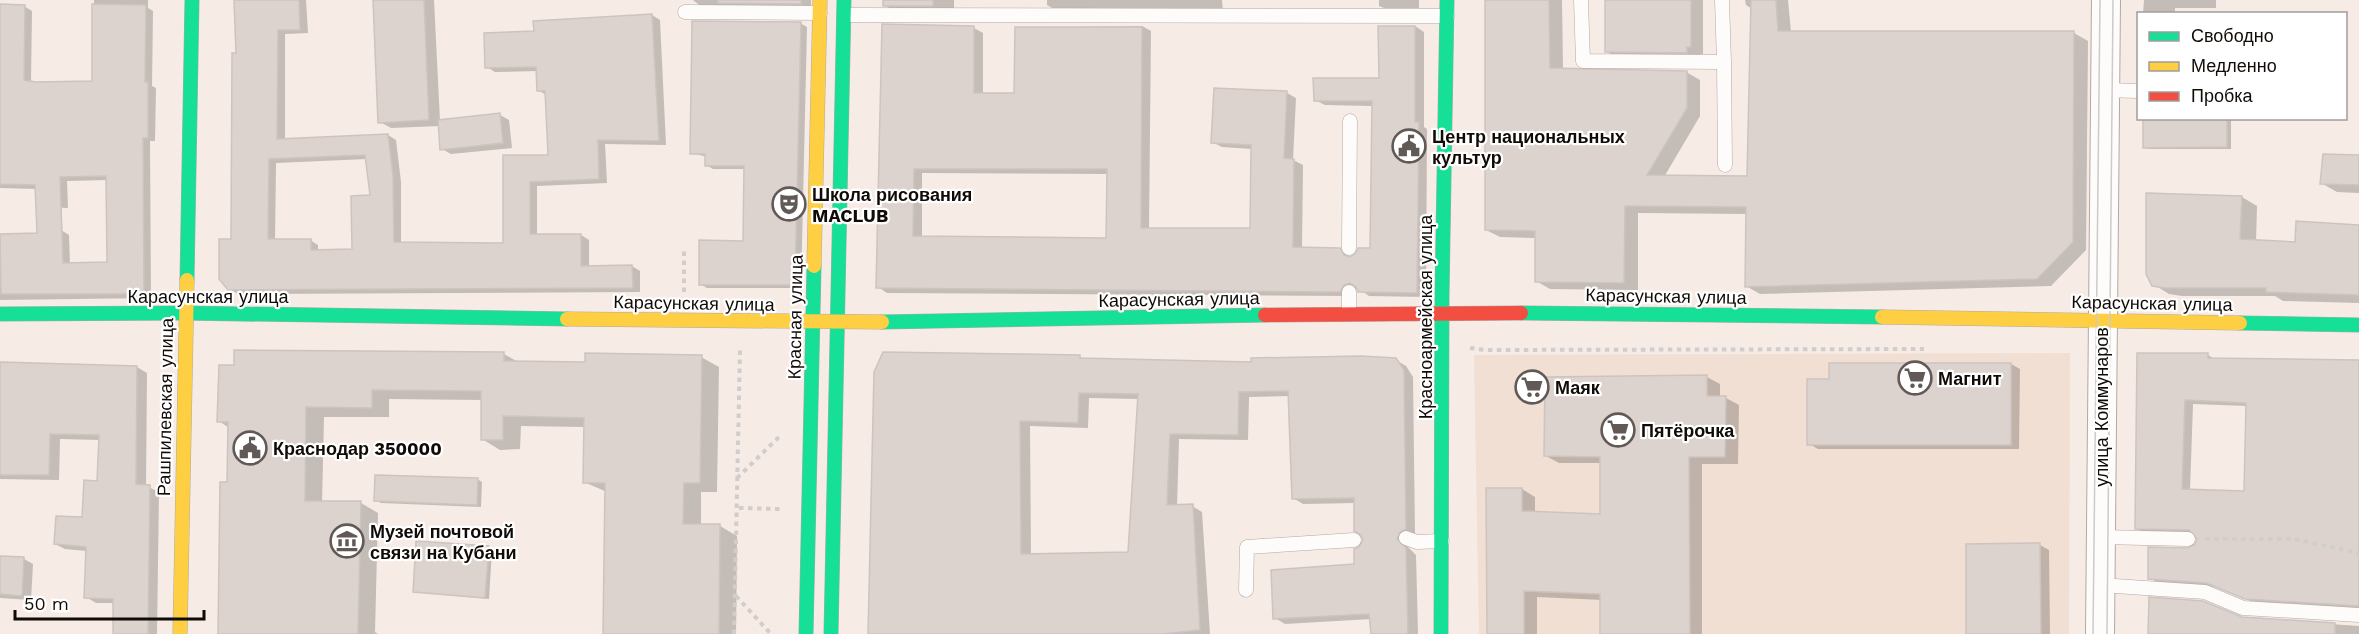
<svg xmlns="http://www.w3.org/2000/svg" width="2359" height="634" viewBox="0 0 2359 634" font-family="'Work Sans',sans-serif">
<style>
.built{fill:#f1dfd3}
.shadow{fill:#0003;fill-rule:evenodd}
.building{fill:#dcd3ce;stroke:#cdc4c0;stroke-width:1.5;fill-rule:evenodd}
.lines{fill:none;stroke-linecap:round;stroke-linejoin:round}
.lane-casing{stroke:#b1a9a4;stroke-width:15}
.street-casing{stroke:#b1a9a4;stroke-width:30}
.fast-casing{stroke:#b1a9a4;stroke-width:15}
.slow-casing{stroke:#b1a9a4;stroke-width:15}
.jam-casing{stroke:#b1a9a4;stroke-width:15}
.path{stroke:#d0cdcc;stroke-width:4;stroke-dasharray:4.5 4.5;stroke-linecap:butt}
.lane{stroke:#fefcfb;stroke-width:14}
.street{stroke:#fefcfb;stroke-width:28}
.fast{stroke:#16e098;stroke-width:14}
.slow{stroke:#ffcf43;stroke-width:14}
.jam{stroke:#f24e42;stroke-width:14}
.tram{stroke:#cdcbc9;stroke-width:1.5}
.labels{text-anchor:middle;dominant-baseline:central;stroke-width:4.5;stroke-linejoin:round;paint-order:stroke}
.poi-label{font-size:18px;font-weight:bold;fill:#110b07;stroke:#fff;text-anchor:start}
.street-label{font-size:18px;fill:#110b07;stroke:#fff}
</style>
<rect width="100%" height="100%" fill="#f6ebe5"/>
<path class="built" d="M2070,353L2069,634H1479L1474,355Z"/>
<path class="shadow" d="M94,0H148V8L153,11L152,86L156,88L155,141H150L151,298L0,300V234H38L61,230L69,235L70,264H108L107,180L67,181L68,208L45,207L37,189L0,188V7L24,6L32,11L31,82L93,83Z
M236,0H306L308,33L285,34V140L388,135L396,140L401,182V244L504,245V156H549L547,95L539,91L538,71L495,72L487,67L535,32L652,15L660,20L666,145L605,144L607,183L537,186V235H581L589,240V267L632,266L640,271V292L238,294L229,289L238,54ZM367,159L372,197L353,251H318V245L310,240L275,241L276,163Z
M374,0H434L440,121L500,115L509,120L512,148L451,154L442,149L440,126L391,128L380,122Z
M693,0H811V9L703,8Z
M884,0H954V18L905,17L884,5Z
M1047,0H1222L1223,12L1066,16L1047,5Z
M1379,0H1419V8H1384L1379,6Z
M1486,0H1562L1563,70L1686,72L1700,80V116L1664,177H1749L1752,9L1746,5L1745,0H1788L1791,32L2074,33L2088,41L2086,250L2051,286L1760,294L1746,286L1748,214L1638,213V290L1550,289L1536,281V238L1500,237L1486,230Z
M1606,0H1703V54H1700V59H1619L1606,51Z
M2144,0H2216V8H2175V14H2143Z
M800,23L807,27L801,288H707L700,284L745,242V169H713L706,165L707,157L692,153Z
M884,26L974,28L983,33V94H1016V28L1142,26L1151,31L1149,229H1251L1252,149L1222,147L1212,142L1287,93L1296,98L1293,160L1303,165L1302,249H1340L1351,258L1372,250L1373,106L1325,105L1315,100L1380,79L1415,26L1424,32V127L1427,129L1426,297L1369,296L1358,288L1353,289L1350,296L887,293L878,287ZM922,173L1108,174V240L922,237Z
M2144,118H2231V149H2149L2144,147Z
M2359,157V193L2337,192L2321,183Z
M2242,197L2257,206L2256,242L2297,244L2359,225V303L2283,301L2275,296H2182L2169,294L2153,284Z
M504,354L520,363L586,364L701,357L719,367L717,492H701V526H720L737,536L736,634H604L607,492L584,482L585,427L521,426L520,449L500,450L482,439V400L389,399V417H324L322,503H361L378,513L375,632L378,634H220L229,428L219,421Z
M2139,355H2208L2216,360L2359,361V609L2255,603L2216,587L2158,583L2150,578L2197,545L2199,538L2194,534L2144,533L2136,528ZM2193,404L2247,406L2245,492L2190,491Z
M1080,357L1086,360L1252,363L1396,360L1406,366L1413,377L1415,535L1410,537L1407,546L1416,555L1418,634H1372L1371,619L1285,624L1275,618L1355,565L1365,538L1355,530V503L1303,504L1293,498L1290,396L1249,397L1248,440L1179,439L1177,507L1192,506L1202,512L1210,634H870L876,373ZM1089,398L1139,399L1130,554L1031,555L1030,426L1088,428Z
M0,364L137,367L147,373L146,486L159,492L157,634H115V603H96L86,597L87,551L65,549L55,544L84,519L98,483L100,440L60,439L59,480L0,479Z
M2011,364L2020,369L2019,449H1818L1809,444L1830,380Z
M1707,377L1720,384V398H1726L1739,405L1738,464H1702V634H1602V600L1537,597V634H1489L1522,489L1535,497V513L1601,515V463H1559L1546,456L1547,378Z
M477,479L482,482L481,507L381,503L375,500Z
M1967,545H2040L2049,550L2050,634H1968Z
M488,548L492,550L489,599L414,592Z
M0,557L24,559L33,564L31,600L0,598Z
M2242,618L2359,626V634H2150Z"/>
<path class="building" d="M234,0H299L300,30H278L277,139L388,134L393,176L394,242L503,243V155H548L545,91H537L536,67L485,68L484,33L534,31L533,21L652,14L659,141L598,140L599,179L530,182V234H581V266L632,265L633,288L228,290L219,279V239H231L232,53H236ZM365,155L370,195L351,196L352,249L311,250V239H268L269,159Z
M373,0H424L429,120L378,123Z
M718,0H801V4L718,3Z
M883,0H933V6H883Z
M1485,0H1549L1550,68L1687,71V108L1647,175L1747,176L1751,0H1776L1778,31H2074L2073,242L2037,279L1745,287L1746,207L1625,206L1624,283L1535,282V231L1485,230Z
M1605,0H1691V47H1687V53L1605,52Z
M0,4L25,5L24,80L36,82L92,81V4L146,5L145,82H148V138H143L144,294H1L0,234L37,233L35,185L0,184ZM106,176L107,262L63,263L60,177Z
M692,21L801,22L795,285H699V240L743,241L744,166H705V154H690Z
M882,24L974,26V93H1014L1015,27H1142L1141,228H1250L1251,145L1211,143L1214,88L1287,91L1284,158L1294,159L1293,247L1340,248L1344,255L1350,257L1356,253L1358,248H1370L1372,101H1314L1313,78H1379L1378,26H1415V122H1419L1417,293L1358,292L1356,287L1350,283L1344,285L1340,292L876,288ZM914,169H1107L1106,238L913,236Z
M500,113L503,143L440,150L438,120Z
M2143,118H2227V147L2143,148Z
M2323,154L2359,155V185L2320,184Z
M2146,193L2242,196L2240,239L2295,242L2296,221L2359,225V295L2266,292V288H2165L2152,286L2146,274Z
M234,350L504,352V361L585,362V353L702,355L700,483H684L683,524H720L719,634H603L605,483H583L584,418L503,416V440H481V391L372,390V408L306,407L305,501H361L358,634H218L220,482H227L228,422H217L219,365H234Z
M883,352L1022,354L1080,355V358L1251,362V358L1361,356L1396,358L1404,370L1406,529L1400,532L1397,539L1406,548L1408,634H1371L1369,614L1273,619L1271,570L1354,564V549L1359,547L1363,540L1361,535L1354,531V498L1292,499L1288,391L1239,392L1238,435L1170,434L1167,505L1193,504L1200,630L1162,634H868L874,372ZM1079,393L1138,394L1128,552L1021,554L1020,421L1078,423Z
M2137,353H2208V358L2359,360V606L2245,599L2206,583L2148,579V547L2188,548L2195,544L2197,539L2189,530L2135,529ZM2185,400L2246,403L2244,491L2182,489Z
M0,362L137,366L136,484L150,485L148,634H113V599L84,598L86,547L54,544L56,516L82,517L84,480L97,481L99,435L50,434L49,475H0Z
M1829,363H2011V445H1807V379H1829Z
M1707,375V396H1726L1725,457H1689L1690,634H1600V594L1524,591V634H1487L1486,488H1522V511L1600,514V457L1544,456L1545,377Z
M375,475L478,478L477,505L374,501Z
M416,541L489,546L485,598L413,592Z
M2040,543L2041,634H1966V544Z
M0,556L24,557L22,596L0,594Z
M2149,597L2203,601L2242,617L2335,623V634H2148Z"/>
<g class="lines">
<defs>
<path id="lane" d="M1581,0L1583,61L1724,62L1722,0
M685,12L820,13
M844,15L1447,16
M1724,62L1725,165
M2105,90L2138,91
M1349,248L1350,121
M1349,292V314
M2101,537L2188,539
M1406,538L1417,542L1442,541
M2100,585L2205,592L2243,608L2359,615
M1246,590L1247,547L1354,540"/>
<path id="street" d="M2100,634L2106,0"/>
<path id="fast" d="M187,280L192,0
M1521,313L1882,317
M0,314L184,313L567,319
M882,322L1265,315
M2240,323L2359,325
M806,634L814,266
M831,634L844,0
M1441,634L1442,296L1447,0"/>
<path id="slow" d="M814,266L820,0
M1882,317L2240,323
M567,319L882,322
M180,634L187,280"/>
<path id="jam" d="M1265,315L1521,313"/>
</defs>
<use href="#lane" class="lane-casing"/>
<use href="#street" class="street-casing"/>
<use href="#fast" class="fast-casing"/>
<use href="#slow" class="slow-casing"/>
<use href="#jam" class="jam-casing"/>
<path class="path" d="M684,292V250
M1470,348L1485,350L1924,349
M737,478L781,435
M739,508L780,509
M2205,539H2294L2359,553
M736,596L771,634
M734,634L740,349"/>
<use href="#lane" class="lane"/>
<use href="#street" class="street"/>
<use href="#fast" class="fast"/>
<use href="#slow" class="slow"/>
<use href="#jam" class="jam"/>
<path class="tram" d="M2093,634L2100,0
M2107,634L2113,0"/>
</g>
<defs>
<symbol id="civic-ring" viewBox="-11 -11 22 22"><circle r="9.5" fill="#fff" stroke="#615955" stroke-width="1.5"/><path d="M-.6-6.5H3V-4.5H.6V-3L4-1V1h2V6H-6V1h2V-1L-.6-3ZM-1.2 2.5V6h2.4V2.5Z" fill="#615955"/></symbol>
<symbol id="theatre-ring" viewBox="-11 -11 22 22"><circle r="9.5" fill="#fff" stroke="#615955" stroke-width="1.5"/><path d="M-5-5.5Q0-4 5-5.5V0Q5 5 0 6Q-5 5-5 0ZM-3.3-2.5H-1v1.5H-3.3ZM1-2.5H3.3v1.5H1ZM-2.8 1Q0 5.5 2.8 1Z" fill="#615955"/></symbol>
<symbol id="supermarket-ring" viewBox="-11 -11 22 22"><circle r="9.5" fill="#fff" stroke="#615955" stroke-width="1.5"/><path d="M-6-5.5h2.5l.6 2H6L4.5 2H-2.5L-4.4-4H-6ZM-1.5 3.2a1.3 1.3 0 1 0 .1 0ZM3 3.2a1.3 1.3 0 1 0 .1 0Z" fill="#615955"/></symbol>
<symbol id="museum-ring" viewBox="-11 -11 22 22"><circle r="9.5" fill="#fff" stroke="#615955" stroke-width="1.5"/><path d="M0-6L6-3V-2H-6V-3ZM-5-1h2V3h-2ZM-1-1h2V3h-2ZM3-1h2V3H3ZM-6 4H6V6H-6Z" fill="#615955"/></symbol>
</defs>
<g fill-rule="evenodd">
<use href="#civic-ring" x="1390" y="127" width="38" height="38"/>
<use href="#theatre-ring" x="770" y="185" width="38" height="38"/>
<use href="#supermarket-ring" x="1896" y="359" width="38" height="38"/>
<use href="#supermarket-ring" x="1513" y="368" width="38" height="38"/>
<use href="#supermarket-ring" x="1599" y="411" width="38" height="38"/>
<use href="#civic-ring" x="231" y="429" width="38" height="38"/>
<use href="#museum-ring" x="328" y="522" width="38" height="38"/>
</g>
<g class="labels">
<g class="poi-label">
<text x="1432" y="136">Центр национальных<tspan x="1432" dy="21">культур</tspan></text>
<text x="812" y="194">Школа рисования<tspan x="812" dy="21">MACLUB</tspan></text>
<text x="1938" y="378">Магнит</text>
<text x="1555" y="387">Маяк</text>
<text x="1641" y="430">Пятёрочка</text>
<text x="273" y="448">Краснодар 350000</text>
<text x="370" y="531">Музей почтовой<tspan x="370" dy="21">связи на Кубани</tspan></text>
</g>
<g class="street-label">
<text x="208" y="296">Карасунская улица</text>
<text transform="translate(1666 296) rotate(1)">Карасунская улица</text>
<text transform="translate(1179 299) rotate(-1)">Карасунская улица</text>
<text transform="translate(694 303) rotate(1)">Карасунская улица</text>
<text transform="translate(2152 303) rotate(1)">Карасунская улица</text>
<text transform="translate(795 317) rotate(-89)">Красная улица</text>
<text transform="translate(1425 317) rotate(-90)">Красноармейская улица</text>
<text transform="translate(165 407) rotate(-89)">Рашпилевская улица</text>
<text transform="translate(2101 407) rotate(-90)">улица Коммунаров</text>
</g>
</g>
<rect x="2137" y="12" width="210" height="108" fill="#ffffff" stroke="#a09d9c" stroke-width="1.5"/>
<rect x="2149" y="32" width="30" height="9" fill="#16e098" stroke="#a09d9c" stroke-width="1.5"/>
<text x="2191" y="42" font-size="18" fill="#110b07">Свободно</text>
<rect x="2149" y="62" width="30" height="9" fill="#ffcf43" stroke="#a09d9c" stroke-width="1.5"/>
<text x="2191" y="72" font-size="18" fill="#110b07">Медленно</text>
<rect x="2149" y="92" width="30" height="9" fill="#f24e42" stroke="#a09d9c" stroke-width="1.5"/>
<text x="2191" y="102" font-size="18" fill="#110b07">Пробка</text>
<path d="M15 610v9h189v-9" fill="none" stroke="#110b07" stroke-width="3"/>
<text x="24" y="610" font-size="18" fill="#110b07" stroke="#ffffff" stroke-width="4.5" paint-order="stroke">50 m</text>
</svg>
